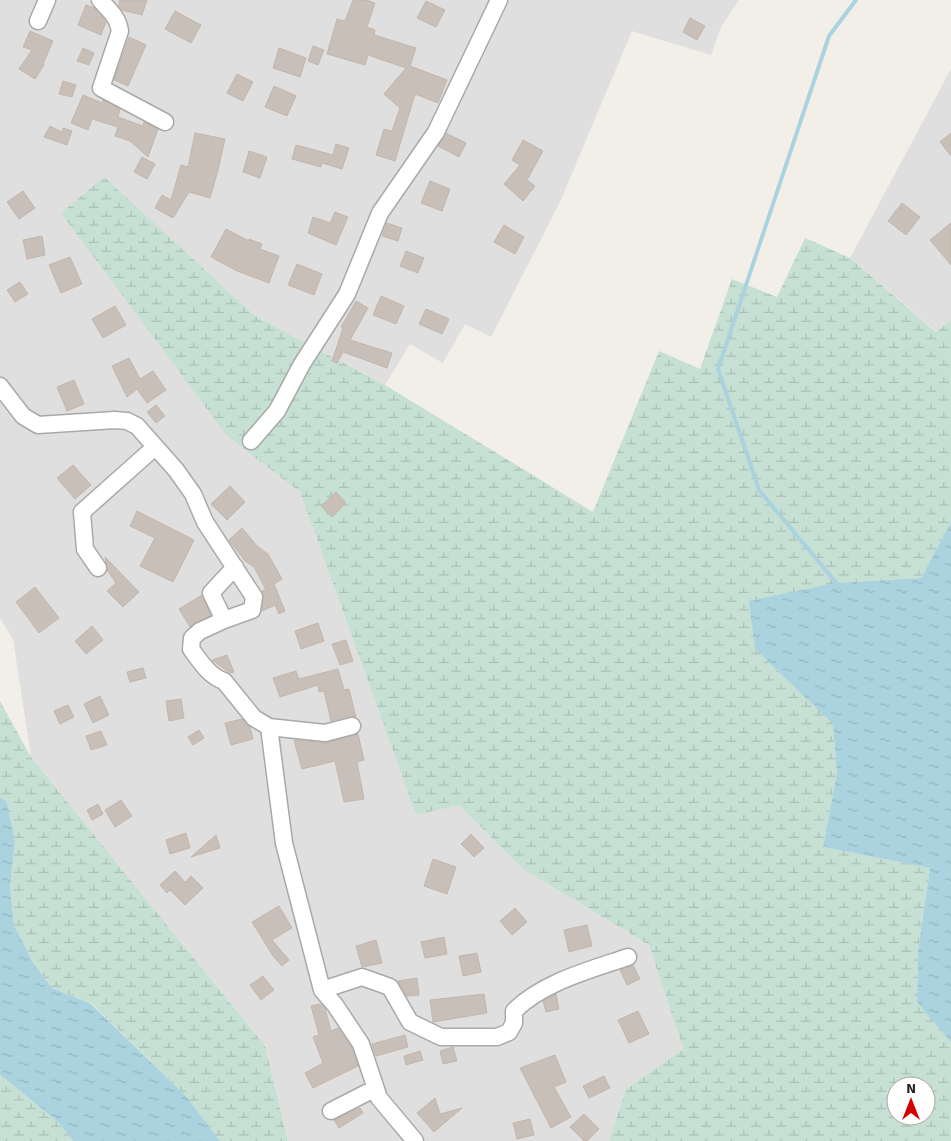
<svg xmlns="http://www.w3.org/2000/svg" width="951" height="1141" viewBox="0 0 951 1141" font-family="Signika,sans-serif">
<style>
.residential{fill:#e0dfdf}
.wetland{fill:url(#wetland-marsh);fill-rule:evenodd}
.water{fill:url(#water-ripples)}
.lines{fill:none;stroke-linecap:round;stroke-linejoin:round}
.stream{stroke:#aad3df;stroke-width:4}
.building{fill:#c7bfb8;stroke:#c4b6ab}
.minor-casing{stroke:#a9a9a9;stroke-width:19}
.minor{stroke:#fff;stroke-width:16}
</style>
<defs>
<pattern id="wetland-marsh" width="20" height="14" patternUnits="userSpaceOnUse" patternTransform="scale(1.25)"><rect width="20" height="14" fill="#c6e0d4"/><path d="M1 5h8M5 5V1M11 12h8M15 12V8" fill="none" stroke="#aac0b6"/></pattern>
<pattern id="water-ripples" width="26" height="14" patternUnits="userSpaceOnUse" patternTransform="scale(1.25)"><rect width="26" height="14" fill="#aad3df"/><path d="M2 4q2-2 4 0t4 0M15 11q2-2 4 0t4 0" fill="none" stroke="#92b5bf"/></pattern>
</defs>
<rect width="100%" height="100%" fill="#f2efe9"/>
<path class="residential" d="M0,0H739L721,27L711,55L632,31L560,202L491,337L465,324L443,363L410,344L385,385L255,316L104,178L227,436L300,492L416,815L459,804L524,870L649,945L683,1049L626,1089L609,1141H288L265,1046L31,757L13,639L0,618Z
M951,69V320L937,332L850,258Z"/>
<path class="wetland" d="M104,177L255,316L385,385L593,512L659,351L700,369L732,279L777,297L805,238L850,258L936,332L951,320V522L921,578L836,583L755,649L833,723L837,773L823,847L930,868L918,950L917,1002L951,1041V1141H609L626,1089L683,1049L649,945L524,870L459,805L416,815L300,492L227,436L61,213ZM896,1086H926V1116H896Z
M0,701L31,757L265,1046L288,1141H220L186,1096L91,1003L52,988L34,964L14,925L10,887L15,841L7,802L0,797Z
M0,1075L57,1121L73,1141H0Z"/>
<path class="water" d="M951,522V1041H950L917,1002L918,950L930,868L823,847L837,773L833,724L755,649L749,601L836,583L921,578Z
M0,797L7,802L15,841L10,887L14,925L34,964L52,988L90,1003L186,1096L220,1141H73L57,1121L0,1075Z"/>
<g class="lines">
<path class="stream" d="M838,585L759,490L718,369L829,36L856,0"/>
</g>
<path class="building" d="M120,0H147L142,15L122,10L119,6Z
M353,0H366L375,3L367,27L375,30L374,35L416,48L410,66L447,80L438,103L415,94L395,161L376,155L384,129L392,131L400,108L384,94L406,68L368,55L365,65L327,54L337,19L345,21Z
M426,1L445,10L436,27L417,18Z
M86,5L94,8L106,22L101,35L78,25Z
M175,11L201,25L191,43L165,29Z
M690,18L705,26L697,40L683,32Z
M30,31L53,41L43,64L44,65L35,79L19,69L32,50L23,47Z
M129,37L146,45L128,86L114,80Z
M313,46L324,50L318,65L308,61Z
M83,48L94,53L89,65L77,61Z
M279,48L306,58L300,77L273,68Z
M237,74L253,82L243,101L227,93Z
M63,81L76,85L72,97L59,94Z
M274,86L296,96L287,116L265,107Z
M83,95L102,103L103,100L120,109L118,117L143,126L144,122L158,129L148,157L130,141L115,136L118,127L92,119L88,130L71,123Z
M50,126L62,132L63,128L72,131L67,145L44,137Z
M195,133L225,139L218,170L210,198L189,192L173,218L155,208L162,195L171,200L181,165L188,167Z
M446,133L466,143L459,157L438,146Z
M951,133V156L940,142Z
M523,140L543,151L527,180L535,186L523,201L504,184L520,165L512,160Z
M336,144L349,148L342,169L322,163L321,167L292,159L296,145L333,155Z
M249,151L267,157L260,178L243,172Z
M142,157L155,164L147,179L134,172Z
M430,181L450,189L442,211L421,203Z
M23,191L35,208L19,219L7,202Z
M902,203L920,217L906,235L888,221Z
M335,212L348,217L336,245L308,233L313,217L330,223Z
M387,223L402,228L398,241L382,236Z
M951,223V265L930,240Z
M504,225L524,237L515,254L494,242Z
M226,229L249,241V239L262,244L260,249L279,256L269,283L237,271L211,257Z
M42,236L45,255L27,259L23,240Z
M406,251L424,258L418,273L400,266Z
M70,257L82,284L61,293L49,265Z
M297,264L322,274L314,295L288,285Z
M20,282L28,294L15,302L7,290Z
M381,296L404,306L396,324L373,315Z
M356,301L368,308L350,340L392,353L387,368L343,352L337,363L332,361L343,328L341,327Z
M115,306L126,325L103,338L92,319Z
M426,309L449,319L442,334L419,324Z
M129,358L140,379L153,371L166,390L147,403L137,389L127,397L112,366Z
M74,380L84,404L67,411L57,387Z
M156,405L165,416L156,423L147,412Z
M73,465L91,485L75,499L57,478Z
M230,486L245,502L227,520L211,504Z
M336,492L346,503L332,517L321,506Z
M137,511L194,540L173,582L140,566L155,538L130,526Z
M242,528L257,546L268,554L282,579L274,584L285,611L279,614L275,605L262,611V591L266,590L254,567L245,561L229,540Z
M105,557L139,592L123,607L107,591L116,583L107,570Z
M35,587L59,618L39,633L16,602Z
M202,595L211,615L190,627L179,609Z
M318,623L324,641L301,649L295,631Z
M92,626L103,640L86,654L75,641Z
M346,640L353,661L340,665L332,644Z
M227,655L234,672L230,673L212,660Z
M143,668L146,678L130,682L127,672Z
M338,669L344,690L349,689L356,717L349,716L331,721L324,691L319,692L318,685L280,697L273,678L296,671L299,679Z
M100,696L109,715L93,723L84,704Z
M181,699L184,718L169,721L166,701Z
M68,705L74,717L60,724L54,711Z
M242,719L250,727L253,739L231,745L225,723Z
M199,730L204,738L193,745L188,737Z
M101,731L107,745L91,750L86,736Z
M358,734L364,760L357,762L364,799L344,802L335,761L302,769L294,740L327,743Z
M121,800L132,816L115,827L105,810Z
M98,804L103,814L92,820L87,810Z
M186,833L190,848L170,854L166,840Z
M471,834L484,848L474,857L461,844Z
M216,835L220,848L191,857Z
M433,859L456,867L447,894L424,886Z
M175,871L185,882L191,876L203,888L185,905L170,890L167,893L160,885Z
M279,906L292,928L272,940L289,960L282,966L273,956L252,922Z
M515,908L527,922L512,935L500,921Z
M587,925L592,946L569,952L564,930Z
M444,937L447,954L425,958L421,942Z
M376,940L382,963L362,967L356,946Z
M477,953L481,972L463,976L459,956Z
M633,965L640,979L627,985L620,970Z
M263,976L274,990L261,1000L250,985Z
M417,978L419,995L407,996L398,981Z
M484,994L487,1013L433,1022L430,1000Z
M556,994L559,1009L546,1012L543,1001Z
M320,1004L325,1008L331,1031L338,1028L352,1048L358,1066L313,1088L305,1073L323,1063L313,1037L319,1035L311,1006Z
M638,1011L649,1034L629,1043L618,1020Z
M405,1035L408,1047L376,1056L372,1044Z
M453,1047L457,1061L443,1064L440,1051Z
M420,1051L423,1060L406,1065L404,1056Z
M555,1055L566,1082L554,1087L571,1117L551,1128L520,1068Z
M604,1076L610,1088L589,1098L583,1086Z
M435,1098L440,1114L462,1108L434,1132L417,1113Z
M360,1108L363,1113L339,1128L334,1120Z
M584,1114L599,1129L587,1141H584L570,1127Z
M530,1119L534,1135L517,1139L513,1123Z"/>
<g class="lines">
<defs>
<path id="minor" d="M100,0C109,10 118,17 120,31L101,88L165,122
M38,21L47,0
M0,386L23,416L38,425L115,420L127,421L137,426L176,470L193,494L205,522L254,597L252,610L224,620
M251,441L277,411L302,364L347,294L380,213L436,132L499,0
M235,567L211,593L224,620L200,631L192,638L191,649C200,661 209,676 224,681L254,718L269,727L325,733L352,726
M98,568L85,549L82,512L155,447
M269,727L284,843L322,990L362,977L390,987L410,1022L441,1037H497L509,1032L514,1023V1011C543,982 590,970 628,957
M322,990L335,1005L361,1044L379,1098L415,1141
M331,1111L374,1089"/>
</defs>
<use href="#minor" class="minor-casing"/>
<use href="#minor" class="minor"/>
</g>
<g transform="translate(911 1101)"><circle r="24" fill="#ffffff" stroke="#a7a7a7"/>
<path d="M0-4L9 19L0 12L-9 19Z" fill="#d40000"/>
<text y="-8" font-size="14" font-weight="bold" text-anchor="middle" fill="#222222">N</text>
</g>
</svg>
